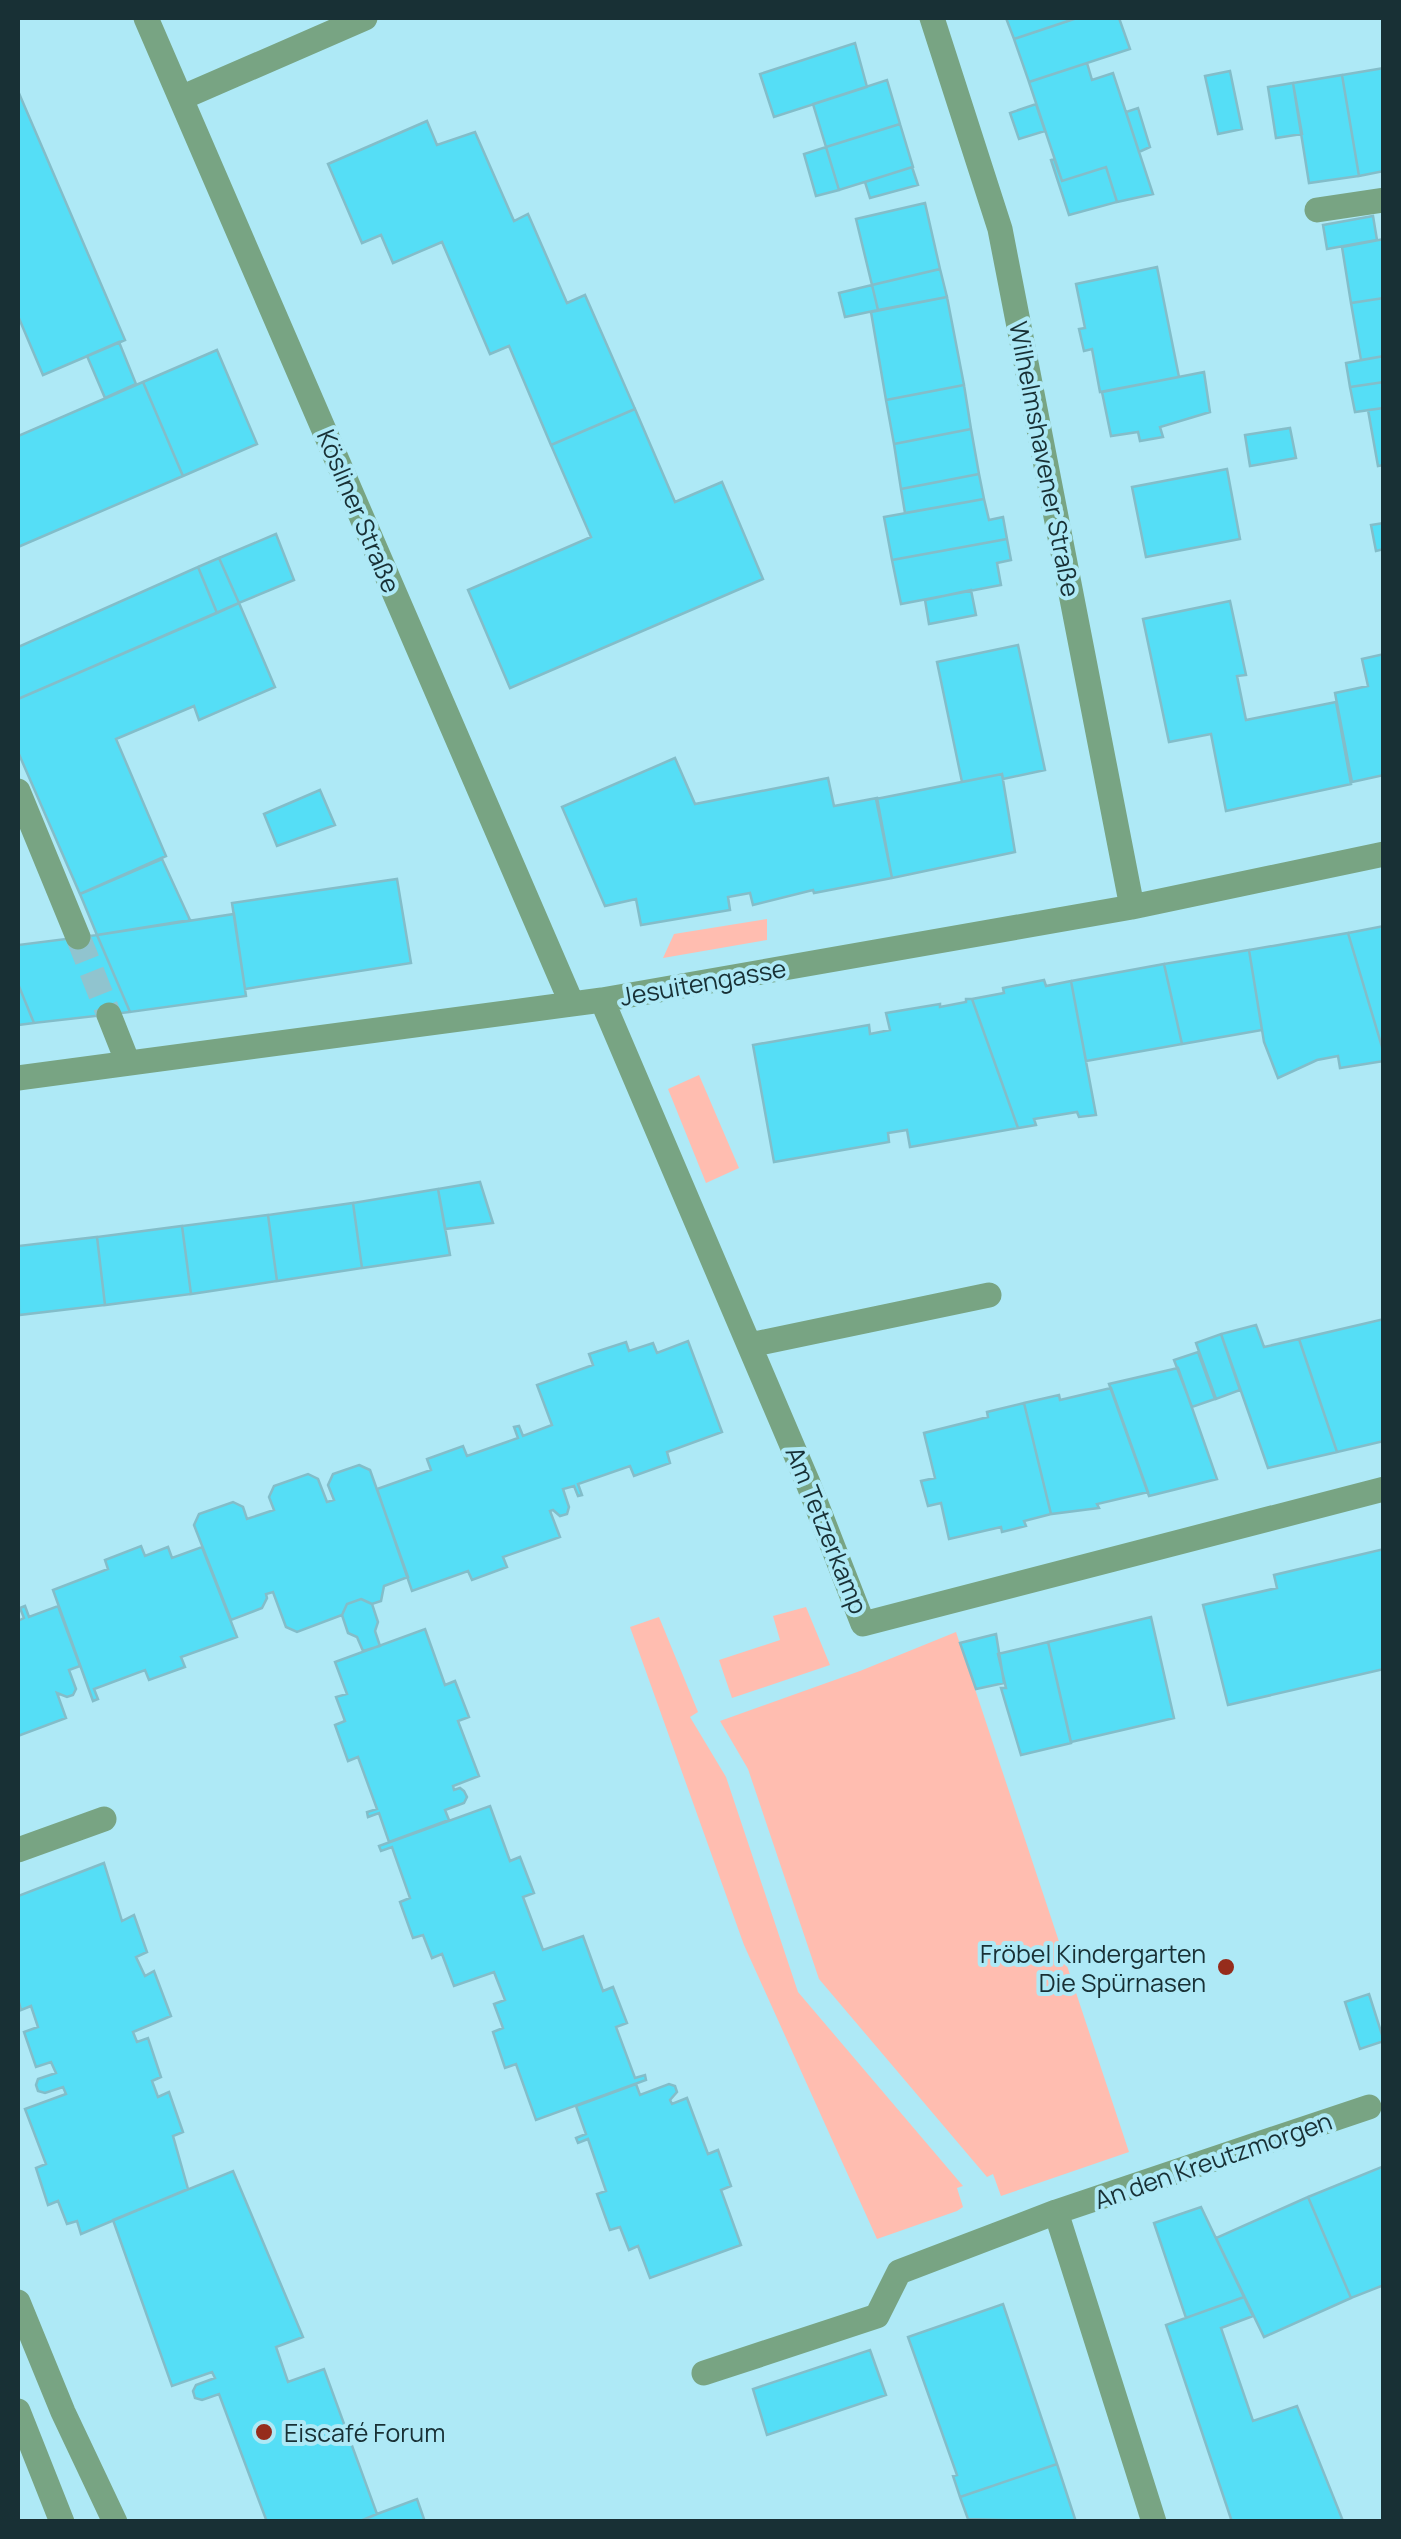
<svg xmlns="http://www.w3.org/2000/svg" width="1401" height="2539" viewBox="0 0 1401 2539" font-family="Manrope,sans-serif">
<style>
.green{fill:#ffbdb0}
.building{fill:#55def6;stroke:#83bdc9;stroke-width:2.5}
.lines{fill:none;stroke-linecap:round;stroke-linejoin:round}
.minor-tunnel{stroke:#90c4cf;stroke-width:25;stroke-dasharray:25 12;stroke-linecap:butt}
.minor{stroke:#78a483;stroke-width:25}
.poi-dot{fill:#962c1c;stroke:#aee9f6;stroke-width:4}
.labels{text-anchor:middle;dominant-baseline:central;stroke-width:8;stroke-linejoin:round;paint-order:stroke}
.street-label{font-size:25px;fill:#183035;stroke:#aee9f6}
.poi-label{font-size:25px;fill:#183035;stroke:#aee9f6;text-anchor:end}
</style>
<rect width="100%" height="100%" fill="#aee9f6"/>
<path class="green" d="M767,919V940L663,958L674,934Z
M699,1075L739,1168L706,1183L668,1089Z
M806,1607L830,1665L732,1698L719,1660L780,1640L773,1616Z
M659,1617L698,1712L690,1717L726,1777L798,1992L963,2186L957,2188L963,2207L957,2211L877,2239L744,1945L630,1627Z
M956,1632L1129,2152L1001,2196L993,2174L987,2177L819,1979L748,1769L720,1721L860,1671Z"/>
<path class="building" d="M1006,18H1077L1014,39Z
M1077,18H1119L1130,49L1029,82L1014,39Z
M855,43L867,87L774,117L760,74Z
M1087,63L1092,80L1113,73L1153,194L1117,202L1106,167L1062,181L1029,82Z
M1384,68V171L1359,176L1342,75Z
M1230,71L1242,129L1218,134L1205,76Z
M1342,75L1359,176L1309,183L1293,83Z
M887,80L900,124L826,147L813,104Z
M1293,83L1302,134L1276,138L1268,87Z
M18,91L125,340L43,375L18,316Z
M1036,104L1045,131L1019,139L1010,113Z
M1138,108L1150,147L1139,152L1126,112Z
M427,121L437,145L475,132L514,221L528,214L567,303L585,295L635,409L551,445L509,346L490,354L442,242L393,263L381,235L362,243L328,164Z
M900,124L913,167L839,190L826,147Z
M826,147L839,190L816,196L804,154Z
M1054,159L1062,181L1106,167L1117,202L1069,215L1051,160Z
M912,167L918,185L870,198L865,182Z
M925,203L940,269L872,285L856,219Z
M1373,216L1377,240L1327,249L1323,225Z
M1384,239V298L1351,303L1342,247Z
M1157,267L1179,377L1100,392L1092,349L1084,351L1079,329L1085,328L1076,284Z
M940,269L947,297L878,310L872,285Z
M872,285L878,310L845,317L839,293Z
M947,297L964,385L886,400L871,312Z
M1384,298V356L1361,360L1351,303Z
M119,342L136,384L105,398L87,356Z
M217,350L257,444L183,476L143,382Z
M1384,356V382L1350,387L1346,363Z
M1204,372L1210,412L1160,427L1163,437L1140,441L1138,432L1111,436L1102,392Z
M143,382L183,476L18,547V436Z
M1384,382V408L1355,412L1350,387Z
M964,385L971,429L894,444L886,400Z
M1384,408V465L1378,466L1368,410Z
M635,409L675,502L722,482L763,579L510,688L468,590L591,537L551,445Z
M1290,428L1296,458L1250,466L1245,435Z
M971,429L979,474L901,489L894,444Z
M1227,469L1240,539L1146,557L1132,487Z
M979,474L984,499L905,513L901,489Z
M984,499L989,520L1003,517L1007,539L892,560L884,517Z
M1384,523V549L1376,551L1371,525Z
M276,534L294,580L239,603L219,558Z
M1007,539L1011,560L997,563L1001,585L901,604L892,560Z
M219,558L239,603L217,613L198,567Z
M198,567L217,613L18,699V647Z
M971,590L976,615L929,624L925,600Z
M1230,601L1246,675L1237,676L1246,720L1336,702L1351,784L1226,811L1211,734L1169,742L1143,619Z
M239,603L275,687L199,720L194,706L116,739L166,856L80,894L18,752V699Z
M1018,645L1045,770L1003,779L1002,774L962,782L937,662Z
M1384,654V775L1352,782L1335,693L1368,686L1362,659Z
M675,758L695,804L828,778L834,806L877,798L892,878L814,893L813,890L753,905L750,893L728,897L730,910L641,925L636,899L605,906L562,807Z
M1002,774L1015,852L892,878L876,799Z
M320,790L335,825L277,846L264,814Z
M162,859L190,920L97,935L80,894Z
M397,879L411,963L245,989L232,903Z
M234,914L246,996L130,1012L97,935Z
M1384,926V1047H1382L1348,933Z
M1348,933L1382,1047L1384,1061L1340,1068L1338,1056L1317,1060L1278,1078L1264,1042L1249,950Z
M97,935L130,1012L34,1023L18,984V945Z
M1249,950L1262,1030L1182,1044L1164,964Z
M1164,964L1182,1044L1086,1061L1071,981Z
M1044,980L1046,986L1071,981L1096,1115L1079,1117L1077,1112L1034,1119L1036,1125L1018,1128L972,999L1004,993L1003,988Z
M18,984L34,1023L18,1025Z
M966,999H972L1018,1128L910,1147L907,1130L888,1133L889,1142L774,1162L753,1045L869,1025L870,1034L890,1030L886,1013L940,1004V1007L966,1002Z
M480,1182L493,1223L445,1229L438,1189Z
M438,1189L450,1255L362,1268L353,1203Z
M353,1203L362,1268L277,1281L268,1215Z
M268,1215L277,1281L191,1294L182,1226Z
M182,1226L191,1294L105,1305L97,1237Z
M97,1237L105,1305L19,1315L18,1246Z
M1384,1319V1441L1337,1452L1299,1339Z
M1256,1325L1264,1347L1299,1339L1337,1452L1268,1468L1221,1334Z
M1221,1334L1240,1390L1216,1399L1196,1343Z
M688,1341L722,1432L667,1452L670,1463L634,1476L630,1466L578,1484L582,1495L578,1496L574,1486L563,1489L569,1507L567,1514L560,1516L553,1510L550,1511L560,1537L503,1557L507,1567L472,1580L468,1571L412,1591L377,1489L431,1470L427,1459L463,1446L467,1456L518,1438L514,1427L519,1426L523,1436L552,1425L537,1385L593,1365L589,1354L626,1342L629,1351L653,1343L657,1353Z
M1198,1352L1215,1399L1192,1407L1174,1360Z
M1178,1368L1217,1479L1149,1496L1109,1384Z
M1111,1388L1148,1492L1097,1504L1099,1508L1051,1514L1024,1403L1059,1395L1060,1400Z
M1024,1403L1051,1514L1024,1521L1026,1526L1002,1532L1001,1527L949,1539L941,1503L928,1506L921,1481L935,1478L924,1433L988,1417L987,1412Z
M359,1465L370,1470L408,1577L384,1586L381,1601L372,1604L361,1599L347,1604L342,1615L297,1632L286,1627L273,1592L266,1594L267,1598L262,1608L231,1620L194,1525L199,1514L233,1502L243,1507L247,1519L274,1510L269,1497L274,1486L308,1474L318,1479L327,1502L334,1500L328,1485L333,1474Z
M141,1546L145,1556L168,1547L172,1558L202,1547L237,1637L181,1657L185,1667L149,1680L145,1670L94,1689L98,1699L93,1701L53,1590L108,1569L105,1560Z
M1384,1549V1669L1228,1705L1203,1605L1277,1588L1274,1575Z
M361,1599L372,1604L378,1622L375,1631L380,1646L363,1651L357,1637L348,1633L342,1615L347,1604Z
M25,1606L29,1617L58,1606L80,1666L69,1670L76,1689L73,1695L67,1697L57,1693L66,1718L18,1736V1621L24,1618L20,1608Z
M1151,1617L1174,1718L1071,1742L1048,1642Z
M425,1629L445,1685L455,1681L469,1717L458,1721L479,1776L453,1786L454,1790L460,1788L464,1791L467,1797L464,1803L445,1810L449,1820L389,1842L379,1813L368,1817L367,1812L377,1809L358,1757L348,1761L335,1725L345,1721L336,1697L347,1694L335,1662Z
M996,1634L1004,1683L976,1689L960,1643Z
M1048,1642L1071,1743L1021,1755L1001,1688H1006L998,1654Z
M490,1806L510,1861L520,1857L534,1893L523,1897L543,1950L583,1936L603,1991L613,1987L627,2023L616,2027L635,2078L645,2075L646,2080L536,2120L516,2064L505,2068L493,2032L503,2028L494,2004L505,2000L494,1972L454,1986L442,1954L432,1958L423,1935L413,1938L400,1902L410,1898L392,1847L381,1851L379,1846Z
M104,1863L122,1921L134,1915L147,1952L136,1957L145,1976L154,1971L171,2016L133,2032L137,2042L148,2038L161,2077L152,2081L158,2097L169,2092L183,2132L173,2136L188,2189L81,2234L77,2221L67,2224L58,2201L48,2205L36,2168L46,2164L25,2109L66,2094L63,2087L45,2093L38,2091L36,2085L38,2079L56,2073L51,2062L36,2067L24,2032L38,2027L31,2006L21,2010L18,1999V1896Z
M1369,1994L1384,2041L1360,2049L1345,2002Z
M636,2084L640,2095L669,2084L675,2086L677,2092L670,2100L672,2104L687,2098L708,2154L718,2150L731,2186L721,2190L741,2245L650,2278L638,2246L629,2250L620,2227L610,2230L597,2194L606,2191L588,2139L578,2143L576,2138L586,2134L576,2106Z
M1384,2166V2285L1351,2298L1308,2197Z
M233,2171L303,2337L276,2347L288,2382L324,2369L377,2514L358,2522H267L219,2394L202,2400L195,2398L193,2391L196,2385L215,2378L212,2372L172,2386L113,2220Z
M1308,2197L1351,2298L1264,2337L1216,2238Z
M1201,2207L1244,2297L1186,2318L1154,2223Z
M1244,2297L1253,2316L1221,2328L1253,2421L1297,2406L1343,2521L1232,2522L1166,2325Z
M1003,2304L1057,2464L960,2497L953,2476L957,2475L908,2337Z
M870,2350L886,2395L767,2435L753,2389Z
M1057,2464L1076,2522L968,2519L960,2497Z
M417,2499L425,2522H358L377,2514Z"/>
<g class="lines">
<path class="minor-tunnel" d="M78,937L109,1015"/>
<path class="minor" d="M146,18L572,1004
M932,18L1000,229L1132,907
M181,98L365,18
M1317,210L1384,200
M18,791L78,937
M602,1000L808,1483L863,1624L1384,1489
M109,1015L128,1063
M18,1078L602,1000L1132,907L1384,854
M750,1345L989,1295
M18,1850L104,1819
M1056,2212L1154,2522
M18,2302L63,2412L115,2522
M704,2373L877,2316L899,2272L1056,2212L1369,2107
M18,2411L62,2522"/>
</g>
<g class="poi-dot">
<circle cx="1226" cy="1967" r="10"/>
<circle cx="264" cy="2432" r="10"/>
</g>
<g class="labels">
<g class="street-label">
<text transform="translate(1045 459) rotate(79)">Wilhelmshavener Straße</text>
<text transform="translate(359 511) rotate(67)">Kösliner Straße</text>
<text transform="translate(703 982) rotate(-10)">Jesuitengasse</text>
<text transform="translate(827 1530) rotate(68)">Am Tetzerkamp</text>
<text transform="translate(1213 2160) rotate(-19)">An den Kreutzmorgen</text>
</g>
<g class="poi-label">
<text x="1206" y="1953">Fröbel Kindergarten<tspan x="1206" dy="29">Die Spürnasen</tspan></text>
<text x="284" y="2432" text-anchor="start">Eiscafé Forum</text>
</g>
</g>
<rect width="1401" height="2539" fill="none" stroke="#183035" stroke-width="40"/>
</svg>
